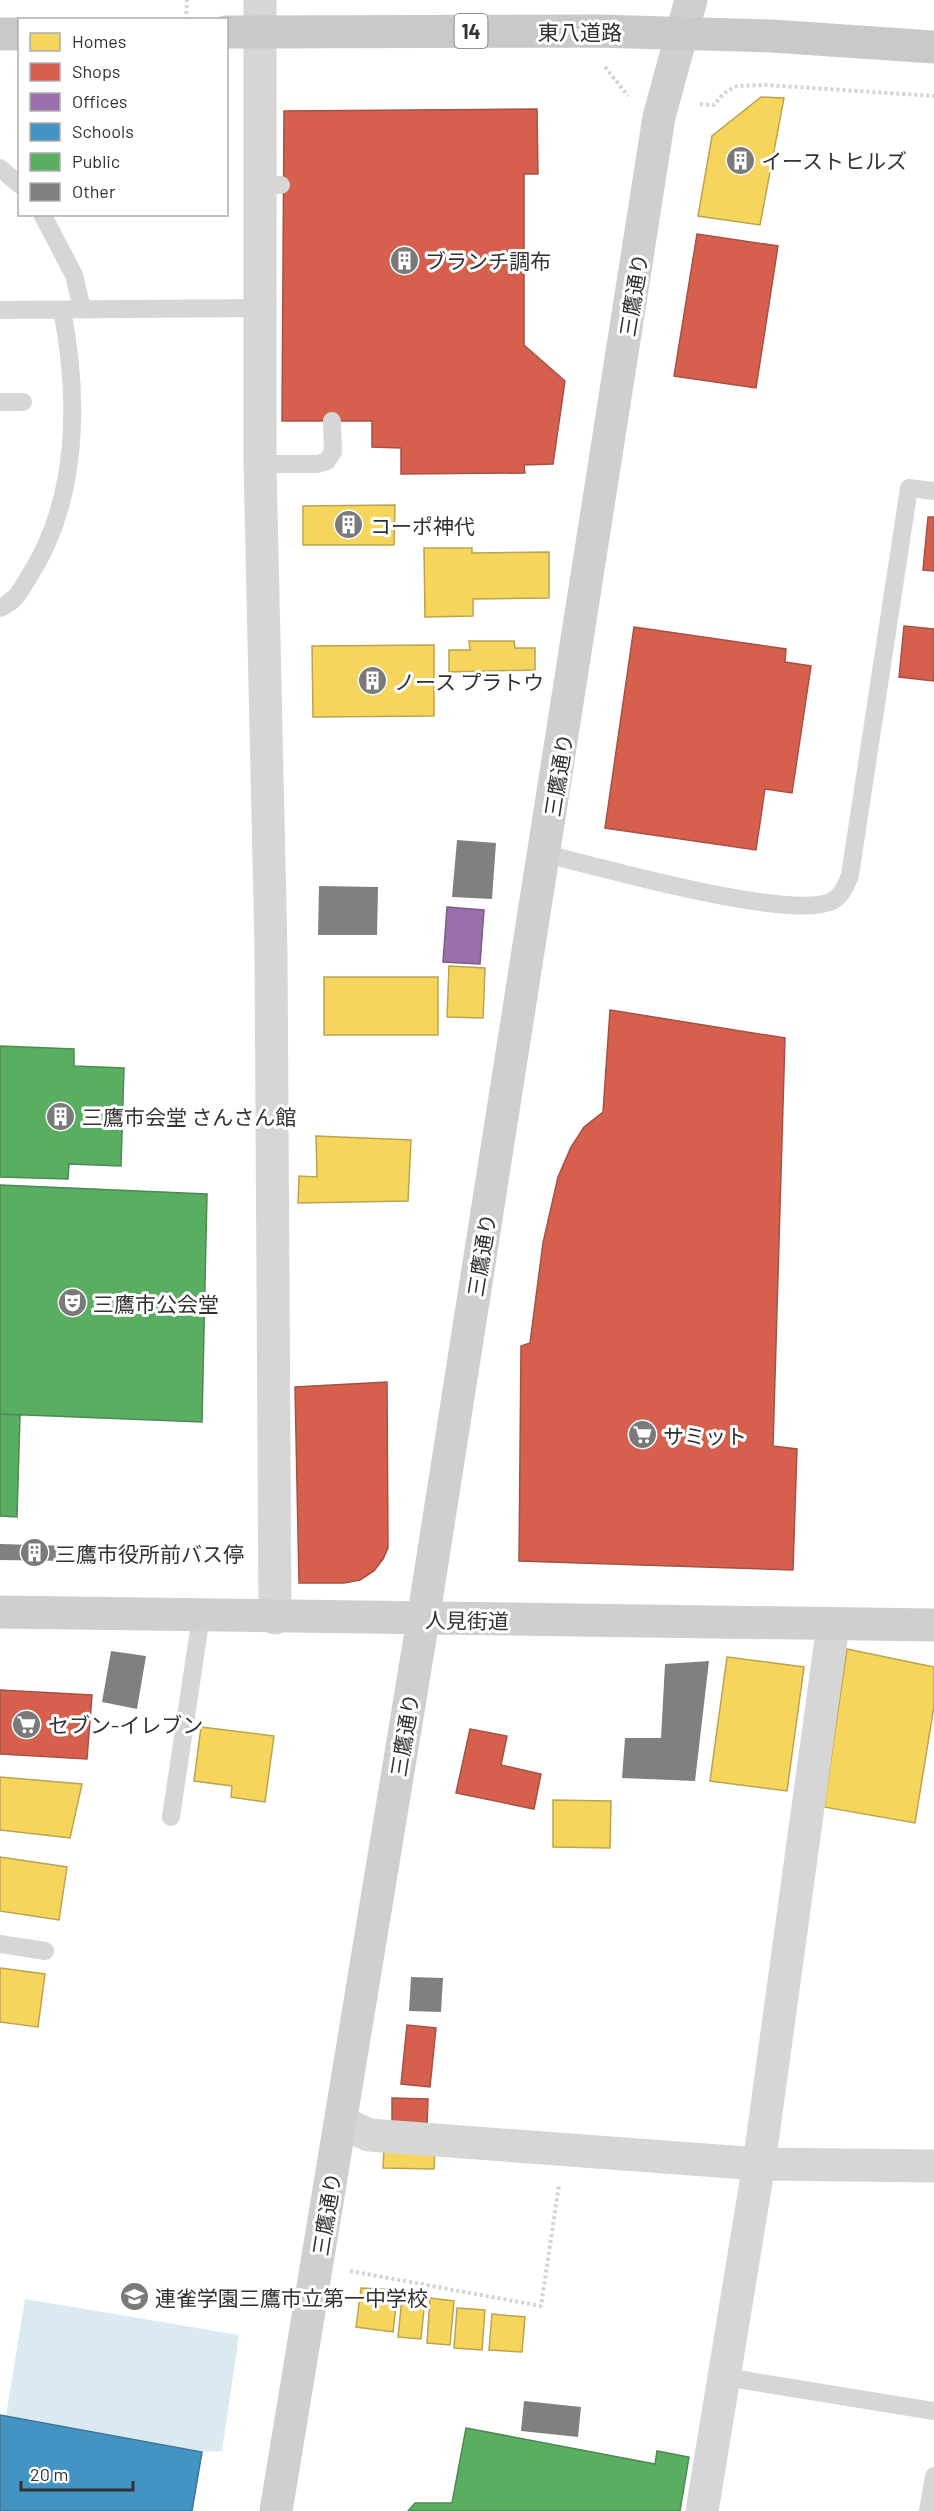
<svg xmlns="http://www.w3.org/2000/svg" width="934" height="2511" viewBox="0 0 934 2511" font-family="Barlow,'Noto Sans JP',sans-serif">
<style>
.water{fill:#dbeaf0}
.homes{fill:#f6d55c;stroke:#bba44f;stroke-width:1.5}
.shops{fill:#d6604d;stroke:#a55245;stroke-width:1.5}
.offices{fill:#9970ab;stroke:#7a5d87;stroke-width:1.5}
.schools{fill:#4393c3;stroke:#3e7698;stroke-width:1.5}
.public{fill:#5aae61;stroke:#4e8953;stroke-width:1.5}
.building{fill:#808080}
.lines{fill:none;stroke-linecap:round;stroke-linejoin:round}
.path{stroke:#d4d4d4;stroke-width:4;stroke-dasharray:3 3;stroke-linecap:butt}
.lane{stroke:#d6d6d6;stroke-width:18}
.street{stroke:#d6d6d6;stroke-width:33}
.secondary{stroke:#cfcfcf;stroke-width:33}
.primary{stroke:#c9c9c9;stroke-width:33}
.labels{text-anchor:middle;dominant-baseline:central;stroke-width:6;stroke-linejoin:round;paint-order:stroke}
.shield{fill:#fff;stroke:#707070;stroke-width:1.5}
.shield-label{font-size:20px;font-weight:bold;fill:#323232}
.street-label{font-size:21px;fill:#323232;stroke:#fff}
.poi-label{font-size:21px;fill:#323232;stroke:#fff;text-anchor:start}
</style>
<rect width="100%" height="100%" fill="#fff"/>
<path class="water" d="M25,2299L239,2335L222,2451L202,2452L6,2416Z"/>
<path class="homes" d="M761,97L784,98L760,225L698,216L712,136Z
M395,505L394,545H303V506Z
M424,548H472V553L549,552V598L473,599V616L425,617Z
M469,641H514L515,648H535V670L449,672V650H470Z
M434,645V716L313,717L312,646Z
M449,966L485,968L483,1018L447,1017Z
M324,977H438V1035H324Z
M316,1136L411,1140L408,1201L298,1203L299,1176L317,1177Z
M847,1649L934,1667V1706L915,1823L824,1807Z
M727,1657L804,1667L787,1791L710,1781Z
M201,1727L274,1736L265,1802L231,1797L232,1786L194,1781Z
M0,1777L82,1784L70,1838L0,1830Z
M553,1800L611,1801L610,1848L553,1847Z
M0,1857L67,1867L59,1920L0,1911Z
M0,1968L45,1974L38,2027L0,2022Z
M384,2147L435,2148L434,2169L383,2168Z
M361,2288L398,2290L393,2332L356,2327Z
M402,2297L425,2299L421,2339L398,2337Z
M430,2298L454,2301L450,2345L427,2343Z
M457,2308L485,2310L482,2350L454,2348Z
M492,2314L525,2317L522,2352L489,2350Z"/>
<path class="shops" d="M537,109L538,174H524V345L565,381L553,464L524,465L525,473L401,474V448L372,447V421H282L284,111Z
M697,234L778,246L756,388L674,376Z
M928,517H934V571L923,570Z
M904,626L934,629V681L899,677Z
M634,627L786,649L785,662L811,666L792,793L765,789L756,850L605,828Z
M610,1010L785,1038L773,1446L797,1449L793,1570L519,1561L521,1346L530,1343L543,1243L558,1177L571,1147L584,1127L603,1112Z
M387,1382L388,1548L383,1559L374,1571L360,1580L344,1583H299L295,1387Z
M0,1690L92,1695L87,1759L0,1754Z
M470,1729L507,1736L501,1765L541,1774L534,1809L456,1793Z
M407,2025L436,2028L430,2087L401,2084Z
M392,2098L428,2099L427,2126H392Z"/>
<path class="offices" d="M447,907L484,910L480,964L443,962Z"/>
<path class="schools" d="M0,2415L202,2452L192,2511H0Z"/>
<path class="public" d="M0,1046L74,1049V1066L124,1068L121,1166L69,1164L68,1179L0,1177Z
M0,1185L207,1194L202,1422L0,1414Z
M0,1414L20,1415L17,1517L0,1516Z
M466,2428L655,2464L657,2451L689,2457L680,2511H408L415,2503H452Z"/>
<path class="building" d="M457,840L496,843L492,899L452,897Z
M319,886L378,887L377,935H318Z
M0,1544L69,1546L68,1561L0,1560Z
M111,1651L146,1656L137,1709L102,1702Z
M709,1661L695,1781L622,1778L625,1738H661L665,1664Z
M411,1977L443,1978L441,2012L409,2011Z
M524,2401L581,2407L578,2437L521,2431Z"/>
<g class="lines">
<path class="path" d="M186,20L187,0
M605,67L628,96
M700,104L714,105L724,93L737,86L766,85L934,96
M350,2271L541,2306L559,2185"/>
<path class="lane" d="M0,168L20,185
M260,185H281
M42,214L74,275L82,309
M0,310L260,308
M0,402H23
M260,464H317L327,461L333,452L332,421
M0,608C16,601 21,590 30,575C79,498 79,397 62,310
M545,854C597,866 791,922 832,901C842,896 847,884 850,875L909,488L934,491
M171,1817L201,1616
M0,1944L45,1951
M725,2377L934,2411
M928,2511L934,2476"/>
<path class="street" d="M260,0V464L271,950L275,1618
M341,2122L369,2135L759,2164L934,2166
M702,2511L759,2164L833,1625"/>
<path class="secondary" d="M0,1612L934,1625
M276,2511L423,1620L659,117L691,0"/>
<path class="primary" d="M226,32L596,31L772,36L934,47
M0,34H20"/>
</g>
<defs>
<symbol id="building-disc" viewBox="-11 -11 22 22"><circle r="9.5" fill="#7a7a7a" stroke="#fff"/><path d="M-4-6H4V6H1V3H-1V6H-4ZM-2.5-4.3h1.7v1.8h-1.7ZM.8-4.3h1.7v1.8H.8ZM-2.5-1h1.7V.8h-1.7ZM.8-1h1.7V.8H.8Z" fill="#fff"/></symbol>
<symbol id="theatre-disc" viewBox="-11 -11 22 22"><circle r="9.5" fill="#7a7a7a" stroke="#fff"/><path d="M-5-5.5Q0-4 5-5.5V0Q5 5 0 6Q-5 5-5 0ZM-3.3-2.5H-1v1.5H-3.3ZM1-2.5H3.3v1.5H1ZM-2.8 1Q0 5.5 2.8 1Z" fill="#fff"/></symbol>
<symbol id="supermarket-disc" viewBox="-11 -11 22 22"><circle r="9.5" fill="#7a7a7a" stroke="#fff"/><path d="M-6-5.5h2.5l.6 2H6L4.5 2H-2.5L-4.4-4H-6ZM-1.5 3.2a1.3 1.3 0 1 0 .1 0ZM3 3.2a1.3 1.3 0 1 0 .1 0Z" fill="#fff"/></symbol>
<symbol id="school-disc" viewBox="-11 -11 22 22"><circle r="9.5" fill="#7a7a7a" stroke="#fff"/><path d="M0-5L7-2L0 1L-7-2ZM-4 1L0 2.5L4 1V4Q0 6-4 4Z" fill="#fff"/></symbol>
</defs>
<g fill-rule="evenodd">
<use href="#building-disc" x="724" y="144" width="33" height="33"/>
<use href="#building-disc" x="388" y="244" width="33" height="33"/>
<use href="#building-disc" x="332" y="508" width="33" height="33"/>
<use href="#building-disc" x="356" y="664" width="33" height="33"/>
<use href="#building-disc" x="44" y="1100" width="33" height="33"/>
<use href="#theatre-disc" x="56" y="1286" width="33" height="33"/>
<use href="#supermarket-disc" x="626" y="1418" width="33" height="33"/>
<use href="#building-disc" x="18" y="1536" width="33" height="33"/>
<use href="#supermarket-disc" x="10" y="1708" width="33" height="33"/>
<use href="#school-disc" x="118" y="2280" width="33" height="33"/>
</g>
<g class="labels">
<rect class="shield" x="454.5" y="14" width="33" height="34" rx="4.5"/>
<g class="shield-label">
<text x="471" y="31">14</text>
</g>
<g class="street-label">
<text x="580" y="31">東八道路</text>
<text transform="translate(633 295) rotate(-81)">三鷹通り</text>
<text transform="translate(558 775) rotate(-81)">三鷹通り</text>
<text transform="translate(481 1255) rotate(-81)">三鷹通り</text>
<text transform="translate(467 1620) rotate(1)">人見街道</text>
<text transform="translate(404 1735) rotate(-81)">三鷹通り</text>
<text transform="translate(326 2214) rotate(-81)">三鷹通り</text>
</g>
<g class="poi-label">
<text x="761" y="160">イーストヒルズ</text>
<text x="425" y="260">ブランチ調布</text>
<text x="370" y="525">コーポ神代</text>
<text x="394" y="681">ノース プラトウ</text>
<text x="82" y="1116">三鷹市会堂 さんさん館</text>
<text x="93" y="1303">三鷹市公会堂</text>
<text x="663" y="1435">サミット</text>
<text x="55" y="1553">三鷹市役所前バス停</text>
<text x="48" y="1724">セブン-イレブン</text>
<text x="155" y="2297">連雀学園三鷹市立第一中学校</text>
</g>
</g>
<rect x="18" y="18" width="210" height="198" fill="#ffffff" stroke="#adadad" stroke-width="1.5"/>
<rect x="30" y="33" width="30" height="18" fill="#f6d55c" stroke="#adadad" stroke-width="1.5"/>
<text x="72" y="48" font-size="18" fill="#323232">Homes</text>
<rect x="30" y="63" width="30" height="18" fill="#d6604d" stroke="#adadad" stroke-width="1.5"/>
<text x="72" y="78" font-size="18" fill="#323232">Shops</text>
<rect x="30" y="93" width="30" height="18" fill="#9970ab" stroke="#adadad" stroke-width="1.5"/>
<text x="72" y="108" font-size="18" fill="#323232">Offices</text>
<rect x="30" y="123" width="30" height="18" fill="#4393c3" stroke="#adadad" stroke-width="1.5"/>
<text x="72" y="138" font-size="18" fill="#323232">Schools</text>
<rect x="30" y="153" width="30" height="18" fill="#5aae61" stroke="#adadad" stroke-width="1.5"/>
<text x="72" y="168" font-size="18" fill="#323232">Public</text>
<rect x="30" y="183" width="30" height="18" fill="#808080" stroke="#adadad" stroke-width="1.5"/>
<text x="72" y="198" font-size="18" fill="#323232">Other</text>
<path d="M21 2481v9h112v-9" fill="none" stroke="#323232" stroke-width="3"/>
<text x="30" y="2481" font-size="18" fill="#323232" stroke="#ffffff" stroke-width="4.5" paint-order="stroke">20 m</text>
</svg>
